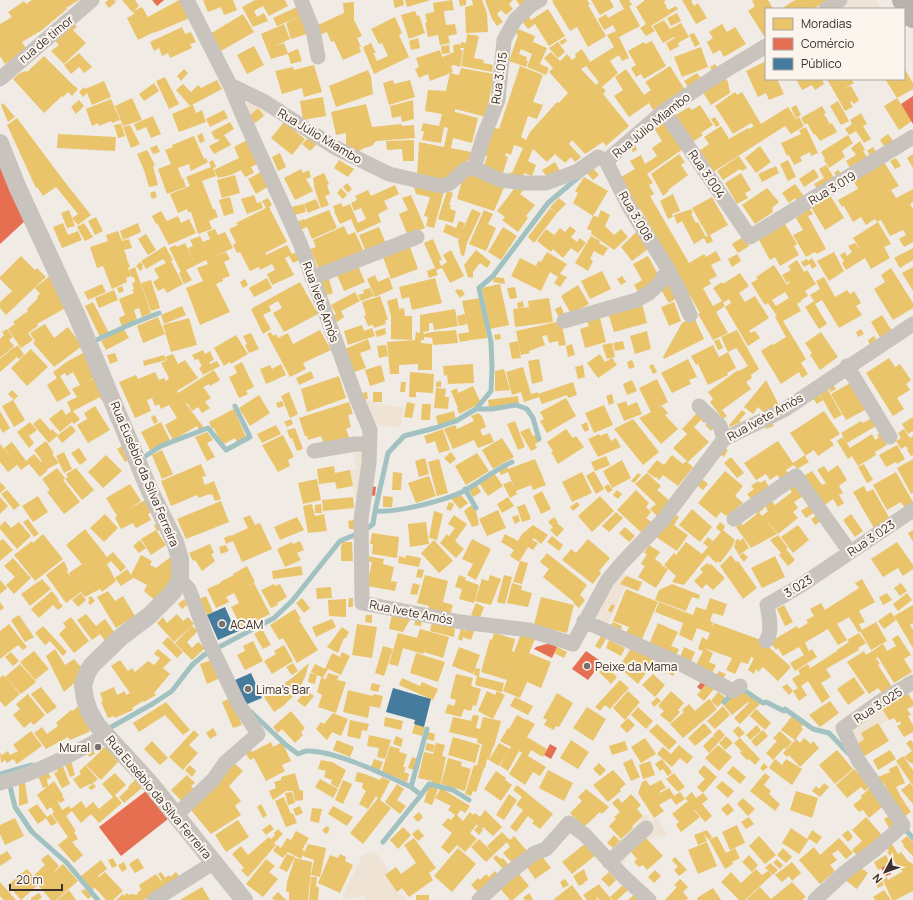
<svg xmlns="http://www.w3.org/2000/svg" width="913" height="900" viewBox="0 0 913 900" font-family="Manrope,sans-serif">
<style>
.plaza{fill:#eee3d5}
.homes{fill:#e9c46a;fill-rule:evenodd}
.shops{fill:#e76f51}
.public{fill:#457b9d}
.lines{fill:none;stroke-linecap:round;stroke-linejoin:round}
.stream{stroke:#a1c2c1;stroke-width:5}
.minor{stroke:#c9c3be;stroke-width:15}
.tertiary{stroke:#c9c3be;stroke-width:18}
.primary{stroke:#b8b1ad;stroke-width:22}
.poi-dot{fill:#7a716c;stroke:#fbf5ee;stroke-width:1.5}
.labels{text-anchor:middle;dominant-baseline:central;stroke-width:4;stroke-linejoin:round;paint-order:stroke}
.street-label{font-size:12px;fill:#3b302b;stroke:#fbf5ee}
.poi-label{font-size:12px;fill:#3b302b;stroke:#fbf5ee;text-anchor:start}
</style>
<rect width="100%" height="100%" fill="#f0ebe5"/>
<path class="plaza" d="M851,0H876L881,9H836Z
M250,100L271,111L253,124L245,106Z
M363,400L404,408L401,427L373,425Z
M366,437L358,497L355,498L350,470L357,469L352,441Z
M622,572L643,583L639,592L625,586L608,624L594,616Z
M881,707L889,720L880,726L878,723L861,733L864,739L856,745L851,732L855,726Z
M646,814L651,821L655,818L660,821L664,830L668,834L664,837L660,836L648,840L646,837L630,852L631,853L621,865L609,851Z
M370,852L377,854L390,872L385,876L398,893L407,897V900H366L365,896L343,900V895L362,856Z"/>
<path class="homes" d="M32,0H79L66,8L67,9L42,30L22,42L27,50L5,64L0,56V24L12,17L8,12L24,1L26,4Z
M108,0H114L116,2L109,8L105,3Z
M122,0H135L139,6L132,12Z
M179,0H183L190,18L154,33V32L138,40L127,18L134,14L133,11L142,7L148,17Z
M203,0H233L237,10L224,15L221,7L208,12Z
M255,0H285L288,6L269,16L263,6L254,11L257,17L264,13L268,21L253,27L242,7Z
M393,0H403L404,5L395,8Z
M405,0H431L407,7Z
M452,0L454,10L444,11V13L446,25L455,24L457,34L448,36L450,43L440,45L438,35L428,37L425,23L427,22L425,14L434,12L433,3Z
M459,0H466V5L460,6Z
M472,0H482L487,13L488,32L466,33L465,7L473,5Z
M485,0H513L509,4L513,9L506,15L501,10L497,14L503,22L497,26L492,19Z
M516,0H531L521,7Z
M554,0H587L590,4L588,5L606,36L588,47L577,27L570,31L552,1Z
M591,0H610L614,7L600,15Z
M619,0H629L632,5L629,6L640,26L619,37L629,58L622,61L619,55L610,61L618,73L602,87L606,91L603,94L629,126L606,146L603,142L585,154L572,140L569,144L581,157L575,162L571,157L565,163L555,154L547,162L533,149L528,161L536,165L532,176L524,173L522,180L507,178L510,172L512,173L523,148L514,145L511,155L506,153L505,156L508,157L503,173L484,166L487,156L484,155L492,127L499,129L520,66L543,75L533,102L543,105L537,119L528,116L521,137L526,140L530,132L557,102L559,103L568,93L549,72L553,68L544,58L551,52L560,61L567,54L572,60L576,57L575,54L582,49L590,62L614,47L607,35L616,31L613,25L604,30L598,19L606,14L608,18L624,9ZM586,66L599,82L596,85L581,69Z
M644,0H666L664,2L668,10L676,6L678,9L651,26L655,31L646,36L640,28L646,24L636,7L644,1Z
M682,0H693L691,1L694,6L698,3L707,18L696,24Z
M754,0H768L773,9H766V35L764,36L748,11L755,6L752,1Z
M795,0H828L813,9H786L784,7Z
M354,2V20L362,36L357,38L361,47H359L361,52L343,60L334,41L331,42L327,32L320,35L316,26L344,13L343,3Z
M297,7L301,16L277,26L273,18Z
M548,9L565,36L549,46L535,24L528,29L522,21L529,16L531,20Z
M415,11L417,16L419,15L425,33L409,39L401,15Z
M677,13L681,21L671,26L667,18Z
M243,14L254,32L221,51L210,34Z
M301,16L307,34L291,39L286,23Z
M395,17L402,33L399,35L409,57L374,74L363,47L371,43L376,53H373L377,61L388,56L382,43L379,44L371,29Z
M664,20L670,29L681,23L689,37L678,43L679,46L670,51L666,43L675,38L674,37L663,43L653,26Z
M73,23L77,27L73,30L86,43L64,64L51,51L59,45L55,41Z
M284,24L290,39L275,46L284,43L288,53L298,49L302,61L291,64L288,54L271,59L261,34Z
M722,24L727,32L735,27L746,44L724,57L720,50L713,54L707,42L713,38L709,32Z
M182,27L185,34L191,32L196,42L190,44L192,48L170,58L168,53L162,56L159,48L154,51L150,42Z
M518,29L535,36L533,42L547,48L540,64L549,68L546,75L527,67L532,54L521,49L519,54L527,57L526,60L528,61L526,67L509,61L518,35L516,34Z
M694,33L700,44L695,47L689,35Z
M467,34L479,36L474,58L484,60L483,63L493,65L492,72L461,66L464,48H460L461,51L463,49L460,67L454,65L451,66L453,72L430,81L428,74L419,78L415,69L419,67L416,58L440,50L442,57L450,54L454,52L453,45L460,44V48L461,42L466,43Z
M418,38L420,48L411,50L409,41Z
M565,38L567,41L562,45L559,42Z
M652,41L666,66L644,79L641,74L636,77L631,68L636,65L628,51L644,42L645,44Z
M558,42L565,52L558,58L549,48Z
M449,45L450,53L442,54L441,46Z
M254,46L264,65L247,74L237,55Z
M701,47L708,67L682,77L674,57Z
M79,53L92,67L84,73L79,67L71,74L64,65Z
M44,56L74,86H75L78,89L72,96L68,92L63,97L62,96L44,113L13,79L20,73L26,71L27,72Z
M766,61V79H777L784,94L769,100L766,93L758,97L746,71Z
M715,64L719,70L714,74L710,67Z
M314,65L322,92L304,97L302,88L282,94L275,71L293,67L294,70Z
M670,66L685,90L653,110L649,103L629,117L614,96L623,90L615,77L626,69L644,95L651,90L645,82Z
M461,68L494,74L486,117L455,109V112L478,118L472,143L453,138L451,148L471,152L469,159L449,180L417,177L419,142L444,147L448,128L444,127L441,143L422,140L424,131H421L423,123L439,126L442,114L425,111L428,90L446,91L450,73L459,75Z
M904,68L913,83V89L897,98L885,79H904Z
M184,69L188,73L181,81L177,76Z
M368,70L371,77L373,94L336,107L329,86Z
M697,73L702,80L689,89L684,81Z
M165,77L179,104L169,109L156,81Z
M725,77L728,82L730,93L711,105L702,91Z
M796,79H822L824,84L815,90L812,85L802,90Z
M827,79H851L854,83L845,88L851,86L859,100L854,104L852,101L850,102L853,107L845,111Z
M217,80L222,89L190,106L176,90L183,84L191,92L198,85L201,88Z
M393,80L394,84L410,80L415,97L389,105L383,83Z
M104,81L111,97L92,105L87,93L83,97L79,92L84,87L85,89Z
M154,83L159,91L144,101L139,94Z
M735,92L737,95L742,92L761,124L788,107L796,119L799,117L804,126L791,134L785,126L713,172L699,151L709,144L704,137L721,126L729,139L748,128L749,129L754,126L751,123L733,134L715,106Z
M323,97L326,116L303,120L300,101Z
M132,98L142,120L123,126L115,106Z
M897,98L912,121L899,130L884,106Z
M111,99L120,120L112,123L111,121L99,126L98,123L92,126L86,109Z
M79,100L84,106L76,114L71,107Z
M413,100L414,119L402,122L401,116L392,118L390,106Z
M838,101L849,121L841,125L830,106Z
M3,103L15,117L8,122L1,105Z
M366,104L372,127L401,124L402,126L414,125L415,138L376,141L372,146L364,148L358,152L346,148V133L336,135L331,112Z
M193,105L196,113L202,110L206,122L179,132L172,114Z
M700,105L713,125L701,133L703,135L691,143L674,116L689,107L692,110Z
M796,105L801,115L796,118L791,108Z
M822,106L826,113L824,114L830,124L832,123L837,132L820,141L815,134L814,135L807,123L805,125L801,118Z
M258,108L264,116L255,123L249,116Z
M224,110L228,118L210,127L206,119Z
M861,113L867,124L863,126L871,139L864,143L856,131L849,135L845,129L852,124L850,120Z
M153,116L161,134L151,138L146,127L137,131L134,124Z
M715,117L720,125L716,127L711,119Z
M17,118L64,181L91,215L78,225L72,218L78,214L56,187L43,196L37,187L36,188L7,125Z
M230,122L234,129L224,135L231,145L214,154L209,146L219,141L218,138L216,140L211,132Z
M284,122L305,139L292,155L271,138Z
M663,122L683,149L647,174L653,183L649,185L654,194L650,196L689,263L704,254L706,257L716,251L721,260L711,265L717,276L709,280L711,284L703,288L713,306L722,301L713,288L722,282L723,284L740,273L749,286L739,293L745,302L755,296L769,318L749,331L751,333L755,331L760,338L748,346L725,307L731,303L729,299L723,303L725,306L716,312L728,333L713,340L698,314L700,313L641,210L638,212L627,193L630,192L621,177L635,169L630,161L641,155L645,164L657,156L652,148L662,141L654,128Z
M121,124L125,136L118,138L114,125Z
M130,125L140,144L131,148L123,127Z
M806,127L818,153L811,156L810,152L800,157L802,161L794,165L789,155L787,156L781,143L801,134L799,130Z
M202,133L205,141L200,143L197,136Z
M58,134L116,137L115,151L57,148Z
M888,134L895,143L886,149L880,140Z
M848,135L853,143L842,151L845,157L829,168L824,160L825,159L821,152Z
M194,136L204,159L206,158L208,162L191,171L189,164L178,168L182,179L183,178L186,187L167,194L158,169L171,164L165,150L173,147L172,145Z
M309,137L317,144L310,151L302,144Z
M247,140L257,164L251,167L254,173L245,177L241,170L231,175L218,178L214,170L239,158L234,147Z
M414,140V161H403L402,149L387,150L386,141Z
M860,141L865,150L863,151L869,160L852,171L846,161L856,155L851,148Z
M634,143L637,150L633,152L629,146Z
M157,145L160,152L153,154L150,148Z
M760,146L771,162L756,173L745,158Z
M873,147L878,155L872,158L867,151Z
M147,150L155,165L153,166L158,185L149,187L144,170L137,154Z
M280,153L286,167L278,171L272,157Z
M679,154L685,162L681,165L688,175L668,190L669,191L663,196L651,174Z
M913,154V168L907,158Z
M739,156L747,168L742,171L740,169L723,180L717,171Z
M896,158L901,166L895,169L890,161Z
M213,160L216,167L213,168L216,176L202,181L213,209H215L218,217L209,221L212,229L198,234L191,212H188L187,209L178,213L170,194L190,186L186,177L211,167L209,162Z
M339,160L354,169L348,177L334,168Z
M788,160L796,177L788,181L780,164Z
M555,162L560,171L547,177L542,170Z
M884,162L899,186L891,190L896,198L913,189V202L910,204L913,209V242L904,247L899,239L906,235L903,230L890,236L881,220L877,222L875,219L866,225L861,217L853,222L844,206L842,207L838,200L858,189L853,180Z
M826,165L836,181L819,192L814,184L824,178L819,169Z
M776,166L779,173L762,182L758,174Z
M592,167L599,175L593,180L586,172Z
M301,169L303,173L309,170L311,177L306,179L313,191L295,200L284,178Z
M814,169L819,177L804,187L799,179Z
M838,170L844,177L840,180L834,173Z
M261,172L269,186L256,194L248,179Z
M324,173L329,184L327,185L330,194L325,196L329,205L321,208L315,190L313,178Z
M464,173L505,185L494,211L457,199Z
M741,173L751,190L745,193L748,198L737,204L725,183Z
M235,175L240,193L222,198L217,180Z
M584,177L608,191L593,216L573,203L578,193L575,191Z
M412,182L444,192L434,228L426,226L428,217L424,216L430,197L416,194Z
M347,183L352,189L348,193L343,187Z
M795,184L806,199L799,204L795,198L789,203L782,193Z
M395,185L399,194L384,201L388,209L378,214L381,222L357,233L351,219L340,224L334,211H335L333,206L341,203L343,207L350,204L358,223L366,219L361,208L354,211L351,203L357,200L355,196L368,190L371,196Z
M341,188L347,195L343,199L337,193Z
M767,188L779,202L772,208L773,212L755,224L742,205Z
M514,189L523,190L520,194L535,205L526,216L528,218L518,232L502,220L505,217L497,211Z
M155,191L157,197L152,199L150,193Z
M447,191L453,193L449,205H451L450,209L456,211L453,223L438,219Z
M673,194L680,211L672,214L673,217L668,219L660,201Z
M254,195L257,203L261,202L263,208L247,214L241,199Z
M411,195L425,228L408,236L399,214L408,210L402,198Z
M830,195L844,218L825,230L811,207Z
M230,197L234,213L224,216L219,200Z
M712,197L728,225L708,236L692,208Z
M268,198L272,205L269,207L287,242L265,253L266,255L287,245L292,254L298,252L301,259L293,263L289,256L285,258L294,275L272,285L267,274L275,270L272,264L260,270L259,267L250,271L240,252L237,253L233,245L236,243L229,229L238,225L236,223L266,208L262,201Z
M559,198L566,204L557,213L550,207Z
M316,199L320,208L308,213L304,204Z
M304,204L306,212L294,215L291,207Z
M550,208L557,213L534,243L528,237Z
M809,208L813,214L808,216L826,249L817,254L815,252L806,257L793,235L803,230L796,218L805,212L804,210Z
M472,209L481,213L467,243L464,256L461,255L458,240Z
M691,209L693,213L691,214L696,223L698,222L706,237L710,235L713,241L707,244L704,238L694,244L682,221L677,224L674,215Z
M69,210L75,226L67,228L61,213Z
M329,210L337,228L312,239L307,227L300,230L297,222L304,219V220Z
M484,210L493,214L488,224L496,228L486,251L469,244Z
M601,210L610,215L605,226L614,235L621,229L628,237L614,250L591,234L592,231L587,229L593,216L598,217Z
M161,211L167,221L178,216L181,223L189,219L196,233L169,245L157,223L156,224L152,216Z
M96,217L103,231L95,235L88,221Z
M459,221L465,223L459,239L443,232L446,224L456,228Z
M878,222L891,244L884,247L890,258L871,269L865,258L846,270L842,263L844,261L840,255L845,252L847,256L852,252L848,246L855,243L861,251L853,238Z
M63,223L68,235L78,231L82,240L62,248L53,227Z
M84,223L93,237L85,241L77,227Z
M138,223L141,232L123,240L120,231Z
M785,224L797,244L794,246L799,255L780,266L775,257L770,260L759,240Z
M344,226L348,235L355,232L364,252L320,272L310,249L316,247L313,240Z
M570,226L576,231L571,237L577,242L580,238L586,243L578,253L571,248L563,258L553,249L551,252L537,241L546,229L554,235L560,228L565,232Z
M379,227L386,244L366,252L359,235Z
M503,227L517,236L501,260L488,252Z
M215,229L218,235L225,232L233,248L212,258L226,252L230,259L224,262L230,276L222,279L223,281L216,284L230,312L200,325L186,288L203,281L197,268L208,264L206,260L186,270L192,280L184,284L179,273L181,272L169,248L176,245L177,247L185,243L194,262L188,248L193,246L190,240L200,236L203,242L210,239L207,232Z
M118,231L122,241L129,239L132,248L124,250L127,257H126L130,267L128,268L131,276L126,278L127,282L112,289L103,266L97,268L90,247L108,241L106,235Z
M636,232L648,249L632,261L621,247Z
M146,234L156,250L148,255L138,239Z
M591,236L600,241L599,243L608,248L603,256L594,251L590,259L593,261L588,271L575,263Z
M743,237L749,246L738,253L732,244Z
M433,239L442,260L439,261L441,266L447,262L443,255L451,250L464,276L450,283L442,268L436,270L438,275L429,278L427,271L435,268L424,243Z
M165,246L173,260L171,261L183,284L167,293L164,288L158,291L153,282L159,278L154,269L166,263L163,259L146,269L141,261Z
M410,247L418,269L391,279L383,257Z
M913,248V260L900,268L894,258Z
M476,250L491,262L487,268L480,263L473,272V278L468,277L464,265Z
M547,252L567,264L560,274L567,277L560,287L554,283L558,277L550,272L541,291L511,276L520,258L536,266L538,261L541,262Z
M834,252L844,271L829,281L817,261Z
M737,254L741,261L732,267L728,259Z
M21,256L35,270L37,268L46,277L6,315L0,308V302L12,291L0,279V277Z
M648,256L659,276L652,280L654,285L639,293L634,285L642,280L633,264Z
M812,258L817,266L812,269L810,264L804,267L801,262L807,259L808,261Z
M797,260L804,272L807,270L816,284L805,291L808,296L801,300L802,301L797,304L801,311L783,321L806,359L801,363L808,374L802,378L799,372L781,384L761,351L772,344L773,345L786,337L775,317L777,316L768,303L765,305L751,283L758,279L756,277L774,265L787,285L790,282L789,281L787,283L782,275L791,270L788,266ZM785,292L789,298L776,306L772,300Z
M140,262L143,265L142,267L143,269L140,271L136,266Z
M358,266L365,282L344,291L337,275Z
M135,267L151,313L142,317L139,308L134,310L137,319L122,327L119,318L125,315L119,299L134,293L132,290L134,289L132,283L135,282L134,277L132,278L129,270Z
M913,267V291L902,273Z
M891,268L913,303V308L893,320L874,289L885,282L881,275Z
M602,271L611,289L590,299L581,281Z
M52,274L69,306L37,324L38,326L28,333L33,340L21,348L8,329L15,324L13,322L28,311L27,309L38,298L37,296L40,294L35,288Z
M375,275L378,282L389,277L393,289L375,297L367,279Z
M328,276L333,293L324,296L318,279Z
M622,276L626,282L621,285L617,279Z
M494,277L504,278L505,284L493,282Z
M824,277L835,297L847,290L850,294L854,291L861,303L856,306L862,315L839,328L822,300L815,304L827,324L819,329L805,307L814,301L810,295L820,289L816,281Z
M267,278L272,288L254,297L249,288Z
M435,278L442,303L412,310L409,297L402,299L399,287Z
M245,279L248,285L243,288L240,282Z
M151,280L160,308L151,311L141,283Z
M300,282L318,314L284,332L273,313L282,308L278,301L269,306L271,311L263,315L271,329L263,334L251,309Z
M668,283L677,298L669,303L660,288Z
M102,284L106,292L88,300L84,292Z
M500,284L509,325L490,329L482,288Z
M578,285L589,304L571,314L561,296Z
M122,286L124,291L119,293L117,288Z
M515,287L517,298L510,299L507,288Z
M370,288L374,296L361,301L358,295L364,293L363,290Z
M457,289L459,290L461,289L465,294L460,298L455,291Z
M114,290L118,300L99,308L95,298Z
M355,292L360,301L341,311L344,317L337,322L333,315L336,314L331,305Z
M380,296L388,319L385,321L386,324L374,328L373,325L368,326L364,316L366,315L362,302Z
M397,298L399,309L404,308L405,316H412V340L391,339V316L387,301Z
M480,298L482,303L487,338L471,340L462,301Z
M549,298L553,322L515,327L513,309L529,307L528,301Z
M523,301L524,307L518,308L517,303Z
M93,302L109,333L100,337L85,306Z
M674,302L681,321L669,326L661,307Z
M642,304L647,323L614,332L608,313Z
M182,306L186,315L164,324L161,315Z
M561,306L564,314L558,316L555,309Z
M455,309L458,326L434,330L433,323H429V331L423,332L424,334L432,332L456,330L458,343L433,345L432,338L424,337V340H421V343L432,344V370H418V364L399,365V374H390L387,342L415,340L416,332L420,333V315Z
M465,314L467,324L459,326L457,316Z
M882,315L892,331L881,339L871,322Z
M158,317L165,334L143,343L137,326Z
M694,317L704,339L664,359L663,357L682,323Z
M189,318L197,345L171,352L163,325Z
M600,318L606,342L585,348L580,329L589,326L587,322Z
M561,321L566,345L559,346L558,341L549,343L547,335L542,336L545,345L529,351L530,353L521,355L516,331Z
M45,324L54,338L68,327L82,346L54,367L33,343L35,341L30,333Z
M362,325L364,331L372,328L375,336L348,345L344,331Z
M385,328L386,334L377,337L375,331Z
M7,329L13,337L9,340L14,346L0,358V339L4,335L2,332Z
M124,329L129,338L106,350L101,341Z
M861,329L864,334L858,337L856,332Z
M320,330L331,350L303,363L306,369L290,377L267,334L271,332L273,336L276,334L278,338L288,333L293,344Z
M737,330L759,369L751,375L752,378L746,382L751,389L722,410L727,416L723,419L710,402L713,399L708,392L738,370L739,371L748,366L737,349L736,348L728,352L721,337Z
M647,331L651,349L635,354L630,336Z
M469,332L471,340L460,342L458,334Z
M821,332L838,357L820,370L810,355L812,353L805,343Z
M251,333L259,349L249,353L245,345L247,344L243,336Z
M500,334L501,339L495,340L494,335Z
M236,335L248,354L231,364L230,362L224,366L214,348Z
M874,336L877,341L870,345L868,340Z
M368,339L371,349L360,353L366,368L354,372L345,349Z
M719,339L723,348L718,350L714,341Z
M518,341L521,358L512,359L509,343Z
M623,341L625,349L615,351L613,343Z
M612,343L615,357L607,359L602,345Z
M572,344L575,355L568,357L566,346Z
M18,345L24,355L19,359L17,357L0,372V359L14,347V348Z
M386,345L388,356L379,358L377,346Z
M713,345L719,357L728,352L736,368L727,373L728,375L708,385L698,364L696,365L691,356Z
M31,349L48,367L27,386L11,368Z
M203,350L205,354L210,351L214,360L209,362L210,364L217,361L220,366L203,375L199,368L202,366L198,359L195,360L192,355Z
M85,352L97,376L85,383L99,376L109,396L101,400L100,397L73,411L80,419L74,424L72,422L60,432L49,419L62,409L66,415L71,411L67,402L92,390L77,397L72,389L80,385L73,372L67,376L65,373L60,376L71,394L57,402L47,385L57,378L53,372L68,361Z
M115,353L118,361L110,364L107,355Z
M173,354L178,364L185,360L198,378L177,391L178,393L214,370L220,380L210,386L209,384L202,388H204L211,398L205,402L210,408L202,413L198,407L192,411L187,403L186,404L205,429L200,431L197,426L173,440L165,425L177,418L169,405L161,409L159,404L155,406L152,398L147,400L151,411L135,418L119,382L136,375L138,379L155,372L159,380L164,378L166,381L169,378L161,363L167,360L165,357Z
M600,354L605,362L612,358L617,365L598,378L587,363Z
M164,355L166,360L144,366L143,361Z
M889,358L895,367L900,364L911,380L906,384L910,390L897,398L904,409L893,416L866,373Z
M539,359L543,381L532,384L528,361Z
M688,359L697,377L689,380L691,384L672,393L661,373Z
M632,360L635,367L629,369L627,362Z
M242,362L254,387L246,391L248,394L239,398L229,377L237,373L234,366Z
M281,364L286,375L266,384L260,369L270,365L272,369Z
M473,364L474,383L448,384L447,375L444,376L443,366Z
M653,364L657,372L653,374L649,366Z
M381,365L385,381L370,386L365,370Z
M583,365L585,377L578,379L575,367Z
M523,367L531,394L538,392V394L573,382L577,395L568,398L567,395L542,404L539,397L524,402L521,392L512,395L506,372Z
M504,369L510,390L495,391V371Z
M311,371L314,378L299,385L296,378Z
M410,372L434,374L433,393L416,392V397H409Z
M339,376L346,398L307,412L301,389Z
M657,379L668,402L655,409L662,406L668,413L665,415L678,429L661,444L639,418L651,412L639,388Z
M632,380L637,391L627,395L623,384Z
M766,380L779,405L764,413L758,407L753,414L744,407Z
M441,381V387H436V382Z
M401,382H406L405,392H400Z
M852,382L867,409L846,420L831,394Z
M832,383L836,389L831,392L827,386Z
M473,386L480,401L477,405L459,414L457,408H458L451,391L457,388L458,393Z
M436,388L446,389L445,397H449L448,409L434,408Z
M827,388L842,415L834,419L819,393Z
M12,390L18,396L14,400L8,394Z
M289,392L298,414L290,418L281,396Z
M367,392L368,399L363,400L362,393Z
M373,392H382V402H373Z
M818,393L823,400L817,404L812,397Z
M612,394L614,403L609,405L606,396Z
M259,395L270,413L250,426L239,408Z
M518,396L519,404L489,409L488,400Z
M566,398L576,416L547,433L540,421L544,419L540,412Z
M13,400L25,420L14,427L2,406Z
M282,401L284,406L278,408L276,403Z
M626,401L628,406L637,402L642,414L624,421L617,404Z
M349,402L353,414L348,415L351,427L346,429L350,440L325,446L321,436L308,440L307,436H305L299,418Z
M407,402L415,404L412,418L404,417Z
M422,404H431L430,420H421Z
M604,405L613,425L594,433L585,413Z
M95,406L110,430L88,443L77,425L87,419L84,413Z
M234,409L246,437L237,442L235,438L222,445L214,428L212,429L209,422Z
M742,410L746,413L739,421L741,422L730,427L729,425Z
M0,411L10,428L3,433L0,428Z
M454,411L456,420L438,425L436,416Z
M824,411L840,434L830,440L834,445L818,456L814,450L805,456L809,462L797,469L794,465L786,470L789,475L781,480L777,475L770,480L766,474L756,480L744,463L778,441L793,463L805,455L790,433Z
M478,413L482,416L486,427L480,430L483,436L490,433L494,442L478,448L474,440L453,449L444,429L455,425L457,429L474,421L471,416Z
M696,414L707,419L704,423L701,420L694,427L709,442L688,462L673,448L687,434L682,429Z
M155,415L158,422L154,424L151,417Z
M913,417V431L908,434L902,424Z
M40,418L51,431L52,429L58,435L49,443L33,424Z
M872,418L876,426L847,443L841,433L861,421L863,423Z
M291,419L293,424L287,427L284,422Z
M633,419L659,452L643,465L614,429Z
M771,420L774,426L766,429L764,423Z
M515,421L525,447L518,450L507,424Z
M710,421L715,426L711,431L705,425Z
M30,422L37,430L29,436L34,443L29,448L17,432Z
M161,422L170,440L150,450L141,432Z
M587,422L589,430L585,432L581,425Z
M71,425L76,431L62,443L57,436Z
M276,425L281,434L262,443L257,434Z
M295,428L303,449L297,451L292,438L290,439L287,430Z
M529,428L533,436L535,435L539,442L535,444L537,448L531,451L520,432Z
M443,429L450,450L439,453L435,441L427,444L424,436Z
M566,429L573,438L576,436L584,447L558,464L551,452L553,451L547,442Z
M904,429L910,438L913,436V455L911,456L907,450L908,449L906,446L901,449L896,441L901,438L898,433Z
M883,431V438L887,445L875,452L876,455L858,466L852,456L848,459L837,441L843,437L850,448L872,434L875,440L879,437L877,435Z
M207,432L213,440L207,443L215,457L207,461L195,437Z
M607,433L611,441L616,438L621,447L598,457L588,439L599,434L600,436Z
M283,435L294,457L288,460L290,466L278,472L262,445Z
M502,438L514,457L493,469L482,450Z
M46,441L54,453L52,454L59,463L47,469L48,470L40,477L29,464L21,470L17,465L8,472L0,462V444L13,460L4,448L12,442L26,461L34,454L41,462L42,461L34,450Z
M124,445L132,458L125,462L117,449Z
M897,445L905,459L897,464L896,462L886,467L879,455Z
M723,447L728,450L724,457L719,454Z
M79,448L87,460L80,465L71,453Z
M162,450L173,474L162,479L152,455Z
M64,452L72,469L64,473L56,456Z
M451,452L456,459L450,464L444,458Z
M477,453L489,471L466,485L455,466Z
M106,455L122,471L103,488L88,472Z
M672,455L683,464L686,461L693,467L678,486L663,475L659,480L656,477L655,478L647,472L657,460L664,465Z
M606,456L610,465L595,471L591,462Z
M731,457L744,473L737,478L724,463Z
M425,458L429,474L419,477L415,461Z
M439,459L448,493L437,496L428,462Z
M535,459L546,485L533,490L531,485L516,491L517,494L510,498L503,484L511,481L515,489L508,472L501,475L498,469L507,466L508,469Z
M913,459V493L911,494L897,468Z
M622,460L631,478L612,488L603,471Z
M201,464L206,476L202,477L205,485L214,481L221,499L215,501L212,494L209,495V494L199,498L197,495L171,506L161,481Z
M864,464L873,480L867,483L858,467Z
M838,465L847,480L839,486L843,493L839,495L844,503L838,507L833,499L822,507L802,477L812,471L822,485L826,483L817,470L824,466L828,472Z
M334,466L335,473L350,470L353,486L337,489L335,482L319,484L317,469Z
M57,468L65,478L63,480L80,502L64,514L47,492L50,490L42,479Z
M76,468L94,490L82,500L65,479L68,477L66,474Z
M594,471L604,489L596,494L586,476Z
M725,471L743,486L735,496L743,503L726,516L721,512L716,518L698,503Z
M393,472L402,473L401,490H392Z
M582,472L592,493L572,502L562,482Z
M896,472L913,502V506L906,510L901,502L887,510L873,485Z
M494,473L503,486L488,496L479,483Z
M638,473L641,475L634,483L631,481Z
M647,473L661,486L657,490L670,501L659,518L650,509L656,504L635,484Z
M429,476L436,496L416,503L408,483Z
M700,477L708,484L703,490L695,484Z
M317,479L321,500L303,504L298,483Z
M765,480L769,487L751,499L747,494L754,489L751,486L758,481L760,483Z
M796,480L807,494L794,502L798,508L793,512L798,518L778,534L764,518L777,534L751,548L736,527L741,523L743,525L757,514L753,509L760,504L764,509L759,512L762,516L768,511L765,506L771,500L775,505L792,492L788,487Z
M0,482L6,488L0,493Z
M130,484L141,501L129,509L147,499L154,511L148,514L151,520L136,528L133,523L121,529L115,518L117,516L106,498Z
M608,484L613,490L608,493L604,487Z
M477,485L481,492L473,497L469,490Z
M864,486L867,492L873,489L890,519L874,528L853,492Z
M7,490L20,505L14,510L1,494Z
M617,490L622,494L618,499L613,495Z
M636,490L649,503L646,507L651,512L646,518L654,524L644,535L617,510Z
M542,491L551,509L541,514L533,496Z
M460,494L468,503L460,509L451,499Z
M38,496L48,512L33,522L22,506Z
M383,496L393,497L392,507H383Z
M600,496L614,511L592,532L578,516Z
M0,497L8,506L0,514Z
M353,497L354,508L323,511L322,500Z
M508,497L514,506L502,513L497,504Z
M221,501L229,522L186,539L177,519Z
M449,502L454,504L451,511L446,509Z
M577,502L580,505L573,511L570,507Z
M312,504L315,516L324,514L327,531L308,533L303,506Z
M321,504L322,513H315V505Z
M473,504L476,511L479,525L472,527L464,511Z
M525,504L531,519L522,522L517,507Z
M810,505L815,512L806,518L801,511Z
M692,509L712,527L700,542L679,525Z
M498,510L506,528L487,536L479,519Z
M434,511L443,514L437,540L429,538Z
M616,512L623,518L609,532L602,526Z
M673,513L679,517L674,525L688,535L677,551L656,537Z
M105,514L118,528L104,542L90,528Z
M851,514L863,531L855,537L843,520Z
M250,515L255,525L260,523L272,549L242,562L233,541L226,544L224,538L230,535L231,536L248,528L243,518Z
M454,515L467,524L455,541L464,549L456,558L440,543L447,534L449,536L455,528L448,524Z
M518,515L520,521L515,524L512,517Z
M817,515L821,521L815,525L811,519Z
M297,517L304,530L280,540L274,527Z
M554,517L558,522L557,523L564,529L557,537L550,530L553,527L548,522Z
M28,519L39,534L34,537L23,522Z
M354,520V529H349L348,521Z
M5,521L11,528L19,522L31,536L17,549L0,529V526Z
M159,522L162,529L157,531L154,525Z
M426,522L429,544L410,547L408,524Z
M720,522L725,526L723,530L735,540L732,547L720,563L718,561L716,563L708,555L684,585L672,582L676,576L664,565L674,553L676,555L686,542L702,554L721,532L716,528Z
M533,525L548,535L541,544L534,538L532,540L538,543L533,550L528,547L519,562L510,556L514,550L501,542L505,534L518,541L522,534Z
M798,525L809,540L793,553L781,537Z
M625,527L635,536L629,542L619,533Z
M85,529L107,557L113,552L126,567L121,572L111,561L91,577L83,581L91,577L107,564L116,581L102,592L100,589L85,597L81,592L66,603L46,575L64,561L68,570L67,572L72,578L69,573L82,564L66,545Z
M156,530L166,545L151,555L141,539Z
M913,530V542L908,533Z
M372,533L399,537L397,558L372,554L373,544H370Z
M43,534L63,559L35,581L14,555L32,541L33,543Z
M778,535L788,548L786,549L795,560L788,566L779,555L781,553L770,540Z
M552,536L563,545L559,551L547,542Z
M708,537L713,541L708,547L703,543Z
M743,538L749,548L739,555L734,547L736,540L738,539L740,541Z
M3,539L13,550L0,561V541Z
M472,539L491,549L476,580L467,575L473,564L462,559Z
M588,539L610,558L599,571L601,573L593,584L562,560L571,549L576,553Z
M140,540L146,548L139,553L133,546Z
M434,540L453,561L439,573L421,553Z
M300,541L304,550L297,553L301,560L285,567L277,549L292,542L293,544Z
M342,542H352L353,561H341V545H342Z
M897,542L913,565V569L903,576L898,568L883,577L871,559Z
M210,544L214,553L211,554L215,561L202,571L195,560L193,561L189,553Z
M226,545L229,551L221,554L219,547Z
M649,545L660,552L655,559L662,564L661,565L668,569L656,588L638,577L645,566L641,564L647,554L644,553Z
M547,553L587,585L580,595L585,600L579,608L573,603L574,602L543,577L549,569L540,562Z
M743,553L748,557L744,562L739,556Z
M141,555L152,561L150,565L156,568L172,556L175,572L156,601L144,591L147,585L132,577L133,578L121,586L115,578L127,569L131,575Z
M406,555L421,558L419,567L398,563L399,556L406,558Z
M731,555L736,562L738,561L757,588L743,599L720,566Z
M367,556L384,559L383,564L394,567L391,581L397,582L395,591L367,586L372,562L366,561Z
M775,556L785,577L762,588L751,568Z
M13,558L31,578L14,594L6,585L15,577L4,566Z
M520,561L528,563L522,584L513,582Z
M707,563L710,565L711,564L725,578L713,590L706,584L702,589L694,581L703,572L700,569Z
M247,566L255,582L246,587L254,583L270,614L242,628L231,607L239,603L234,593L226,597L229,602L216,608L207,589L221,583L220,582L234,575L233,574Z
M301,566L303,575L273,579L272,571Z
M418,569L424,570L422,578L416,577Z
M425,575L448,581L443,602L453,605L449,617L427,611L429,606L417,603Z
M459,575L466,578L465,580L479,585L474,603L459,599L462,589L455,587Z
M490,575L501,579L491,605L475,601L482,579L488,581Z
M504,575L512,577L505,604L497,602Z
M626,576L642,582L638,591L620,584Z
M42,579L51,589L30,606L21,594Z
M862,579L875,602L859,611L865,622L859,624L862,630L876,622L887,641L871,650L860,631L859,633L866,643L858,648L859,650L826,669L831,677L821,683L830,697L822,703L816,694L821,691L816,694L808,681L801,686L807,695L799,701L793,691L798,688L792,679L800,674L798,670L808,664L810,668L812,667L837,651V650L849,642L847,640L859,633L849,617L837,624L847,640L838,645L828,629L806,642L805,643L809,651L812,649L817,657L795,671L790,663L804,655L799,647L783,656L778,648L776,650L770,642L797,626L798,629L808,623L806,620L814,616L810,609L821,603L825,610L859,588L855,583Z
M0,580L7,588L0,594Z
M413,583L420,585L417,595L410,594Z
M512,583L522,586L521,590L532,593L528,607L507,603Z
M901,583L907,591L900,596L894,588Z
M274,584L275,586L280,584L287,597L277,603L278,605L271,608L261,590Z
M672,584L700,595L699,599L692,597L686,611L655,600L659,590Z
M331,587L332,598L317,599L316,588Z
M626,589L658,602L642,639L626,633L629,627L613,621Z
M52,591L59,600L58,601L63,606L58,610L53,605L39,618L31,609Z
M108,591L115,601L123,596L135,616L116,628L97,597Z
M81,593L86,600L78,607L72,600Z
M887,593L892,600L883,605L879,597Z
M907,593L912,600L898,611L893,604Z
M91,596L95,601L90,605L88,602L90,600L88,598Z
M206,596L213,612L207,615L199,599Z
M541,597L574,605L567,633L534,625Z
M302,598L310,608L304,613L296,603Z
M349,598H353V607H348Z
M710,598L727,604L723,616L713,613L710,621L713,622L712,627L714,623L761,640L791,667L778,681L763,667L758,672L756,669L754,674L748,670L754,658L751,657L748,664L741,662L735,674L726,670L732,658L704,648L713,653L709,662L716,665L712,673L696,665L703,651L698,649L702,637L707,640L710,633L697,628L692,641L679,635L683,623L655,612L659,602L693,615L696,607L706,610Z
M184,599L188,604L182,609L178,604Z
M346,599V617L329,616L328,600Z
M0,602L4,608L0,611Z
M476,603L484,607L480,618L471,615Z
M612,604L615,606L611,613L608,610Z
M784,605L793,622L785,626L777,609Z
M913,605V623L910,625L913,630V648L894,616Z
M295,609L301,619L299,620L318,650L297,663L283,638L279,640L270,625Z
M891,612L896,620L884,629L878,621Z
M86,614L96,626L105,619L115,633L105,641L100,634L92,640L77,620Z
M177,614L183,621L188,617L194,624L174,642L157,623L163,617L167,623Z
M392,614L411,618L403,632L389,629Z
M19,615L34,637L25,642L11,620Z
M366,615H372V623L365,622Z
M71,617L89,641L74,653L59,634L66,627L63,623Z
M332,619L336,627L316,637L312,627Z
M416,619L422,621L421,626L414,625Z
M432,622L455,627L454,637L430,631Z
M613,622L622,626L619,634L608,629Z
M658,623L678,632L671,646L679,649L676,656L649,644Z
M9,624L27,647L23,650L18,645L0,659V631Z
M357,624L377,627L372,658L352,655Z
M43,626L67,652L63,656L50,641L45,645L35,633Z
M192,626L198,631L187,642L192,648L198,642L205,648L192,660L175,643Z
M342,627L349,632L346,638H344L338,653L327,647Z
M262,629L271,645L263,649L254,634Z
M420,629L449,637L443,658L424,652L423,654L403,648L398,666L389,664L398,633L417,638Z
M461,629L466,631L467,629L474,631L471,640L463,637L462,641L458,639Z
M494,633L515,639L512,651L514,652L521,634L535,639L529,653L551,662L541,688L527,682L520,698L503,691L509,674L511,667L507,680L481,672L490,639L492,640Z
M898,635L911,655L904,659L912,672L894,683L878,657L876,658L880,664L878,665L892,687L882,693L878,688L869,694L847,662L864,651L866,655L883,644L887,651L896,646L892,639Z
M601,636L606,639L600,649L595,646Z
M168,637L183,652L177,658L162,643Z
M609,640L625,648L621,656L606,648Z
M253,641L263,661L245,670L237,655L245,651L243,646Z
M284,645L293,661L272,674L264,661L276,654L274,651Z
M633,645L657,658L638,684L619,667Z
M383,646L393,649L384,676L375,673Z
M459,647L480,655L473,674L452,666Z
M557,647L567,652L564,658L554,653Z
M684,647L695,652L690,664L679,660Z
M55,649L65,665L74,659L86,673L64,692L46,656Z
M158,649L171,660L163,668L170,674L154,693L156,695L144,702L143,701L132,708L133,710L115,718L114,716L108,718L101,702L103,701L100,693L114,687L117,695L125,691L126,695L130,693L111,666L120,660L128,671L132,668L135,672L148,661L154,665L160,658L154,654Z
M34,651L49,669L35,680L20,662Z
M11,652L19,661L13,666L5,657Z
M342,652L350,656L341,675L328,669L323,678L311,672L315,664L325,669L332,653L340,657Z
M416,653L445,662L438,682L410,673Z
M657,659L676,670L673,676L667,672L666,674L653,666Z
M211,660L218,679L207,684L200,664Z
M293,663L298,671L292,675L286,667Z
M309,663L305,677L298,691L283,706L274,712L264,697L292,678Z
M20,664L36,682L21,694L5,677Z
M606,666L617,677L611,684L599,672Z
M475,668L480,669L479,677L504,683L502,692L475,685L477,676L474,675Z
M719,671L726,674L723,679L716,676Z
M310,673L317,675L315,684L308,682Z
M328,673L339,676L337,680L346,682L336,713L318,707L322,695L317,692L321,678L326,679Z
M456,674L473,678L471,686L481,689L476,706L473,705L471,711L464,709L461,717L445,713L448,704L454,706L456,700L450,698Z
M653,674L665,685L655,697L642,685Z
M3,675L20,694L5,707L0,701V678Z
M854,677L865,693L848,705L837,689Z
M402,678L420,686L422,682L438,689L433,700L399,685Z
M620,680L629,688L610,709L605,705L600,711L595,707Z
M372,683L380,685L378,692L370,690Z
M707,683L714,689L704,701L697,695Z
M787,684L793,691L789,695L782,687Z
M41,687L57,707L47,714L31,694Z
M740,688L761,703L740,724L734,718L749,703L748,702L732,715L723,704Z
M306,690L314,696L305,707L297,701Z
M348,690L373,696L374,694L383,696L380,708L370,706L368,718L343,712Z
M487,691L495,695L497,691L505,695L493,719L478,711Z
M628,691L640,702L625,720L613,708Z
M671,691L684,703L678,710L680,712L670,723L660,715L664,711L658,706Z
M718,692L726,698L718,707L711,701L717,709L683,738L670,724L684,712L682,710L689,704L695,711L709,699L711,701Z
M907,692L913,701V706L907,709L911,715L908,716L913,725V732L904,737L897,726L901,724L900,721L897,723L894,718L889,720L881,707Z
M557,693L573,703L559,727L556,726L554,730L544,725L547,720L543,718Z
M28,694L45,715L34,725L31,722L24,728L13,715L20,709L16,704Z
M515,697L533,706L528,715L510,706Z
M657,697L661,701L654,707L651,703Z
M231,698L242,725L233,728L222,702Z
M830,701L839,713L820,727L809,715Z
M166,702L190,730L183,735L165,715L139,732L133,723Z
M78,706L89,722V732L70,740L68,737L46,749L34,733L42,727L47,734L58,726L56,723L71,710L73,711Z
M723,706L730,715L715,729L707,721Z
M587,707L606,719L593,741L573,728Z
M638,707L653,721L646,729L631,715Z
M756,709L771,723L765,730L750,716Z
M291,711L305,728L301,732L303,735L295,743L282,729L278,733L273,727Z
M333,713L348,719L341,736L332,732L327,740L316,729L321,722L324,724Z
M473,715L479,716L476,728L480,729L483,717L501,721L494,747H493L489,760L487,759L485,768L477,766L482,744L477,743L478,739L449,732L453,717L471,721Z
M517,715L526,720V719L535,724L527,737L547,749L543,757L531,750L528,756L546,767L540,776L533,772L525,785L509,774L522,753L519,751L508,771L500,766L508,752L499,766L489,760L499,743L510,749L511,747L500,741L508,728L509,729Z
M793,715L804,724L801,727L803,729L795,740L781,730Z
M385,717L403,721L401,730L384,726Z
M628,718L635,725L627,733L620,726Z
M350,720L369,724L367,731L362,730L360,739L347,736Z
M704,723L712,732L695,746L688,738Z
M878,723L889,741L863,757L856,745L864,739L861,733Z
M415,724L425,727L422,736L412,733Z
M657,724L677,742L669,750L649,731Z
M757,725L761,731L750,740L746,735Z
M738,726L745,733L739,738L733,731Z
M213,728L217,735L210,739L206,733Z
M719,729L725,735L709,753L703,746L713,736L716,739L713,735Z
M194,730L199,735L189,745L198,753L183,770L169,757Z
M763,730L768,736L756,747L751,741Z
M31,731L42,746L17,764L13,759L7,763L5,760L1,763L0,753L2,755L8,751L10,755L18,751L13,745Z
M780,731L792,742L786,749L784,748L773,760L766,753L777,741L773,738Z
M428,732L435,734L434,741L427,739Z
M369,735L391,740L385,759L377,757L379,748L367,746Z
M396,736L403,739L401,747L393,744Z
M726,736L733,743L725,750L719,743Z
M453,737L480,745L475,763L448,755Z
M645,738L656,754L641,763L631,747Z
M740,738L760,759L755,765L749,759L747,760L740,753L745,748L741,751L734,743Z
M804,738L811,744L813,741L819,748L800,767L789,755L787,757L783,753L796,739L800,743Z
M337,740L354,747L350,757L333,750Z
M571,740L589,752L578,769L560,758Z
M911,740L913,743V764L909,762L904,757L912,751L906,743Z
M152,741L168,758L160,765L144,749Z
M625,741L628,750L612,755L609,746Z
M271,742L273,747L282,742L291,761L282,765L285,771L266,781L254,758L250,760L245,753L250,749L252,752Z
M427,743L435,745L433,752L425,750Z
M436,743L445,745L442,756L446,757L440,786L431,784L432,781L418,778L424,752L433,754Z
M679,745L693,757L687,764L680,758L672,767L657,754L663,747L671,754Z
M718,745L732,757L719,771L705,758Z
M101,746L104,748L106,746L120,760L101,780L86,765L100,752L96,749Z
M390,746L400,749L399,752L407,754L403,767H406L404,772L409,774L407,782L382,771Z
M93,750L95,754L89,757L87,753Z
M837,750L853,769L835,784L819,765Z
M890,750L896,759L878,770L873,760Z
M903,756L913,770V786L896,761Z
M412,757L418,759L414,770L408,768Z
M448,758L462,762L461,766L471,769L465,791L441,784Z
M374,759L383,762L380,770L371,767Z
M632,759L640,777L631,781L623,763Z
M662,759L667,766H668L672,773L668,776L663,769L660,771L655,764Z
M775,759L782,765L786,759L802,769L792,785L769,768Z
M321,760L332,762L346,770L338,788L331,784L332,780L324,777L326,771L318,769Z
M71,761L75,775L70,777L65,764Z
M650,761L655,775L643,779L639,765Z
M233,762L243,771L229,786L241,801L235,806L241,815L211,834L190,809Z
M599,763L606,770L600,776L593,769Z
M764,763L768,767L763,771L760,768Z
M62,764L70,784L62,788L54,773L58,771L56,767Z
M85,765L98,779L91,785L90,784L80,789L73,779L81,774L79,772Z
M190,765L196,771L192,777L185,770Z
M474,765L484,768L476,792L473,791L471,796L465,794Z
M704,765L717,777L703,793L697,787L705,779L698,772Z
M897,765L905,783L896,787L901,797L911,812L904,817L893,801L884,783L881,784L878,777L890,772L889,769Z
M733,766L746,777L740,784L727,773Z
M854,769L870,786L865,791L861,787L847,798L836,785Z
M548,770L573,783L564,801L539,788Z
M613,770L626,784L620,789L621,791L608,802L593,785Z
M496,771L506,778L505,780L512,785L501,801L484,789Z
M48,772L51,778L47,779L48,786L43,788L38,776Z
M357,772L365,774L380,780L382,777L390,781L380,800L391,808L363,844L350,833L378,798L376,796L368,809L359,804L366,791L362,788L363,783L355,781Z
M115,773L126,785L115,795L122,803L99,823L91,814L81,823L72,811L66,816L76,831L74,832L78,839L72,842L83,855L74,863L58,845L68,837L52,814L54,812L51,807L47,810L37,795L54,781L63,795L62,796L65,800L60,803L57,800L62,810L69,806L71,809L81,801L86,808L93,802L99,809L113,797L102,784Z
M295,773L300,791L303,790V800L295,801L293,791H286L273,800L269,791L276,788L274,782L281,780V777Z
M674,773L685,787L678,792L666,779Z
M765,773L770,777L764,785L771,791L769,794L780,804L775,811L750,791Z
M187,775L195,783L191,786L198,793L187,807L171,790Z
M320,779L338,789L333,798L315,787Z
M135,780L142,788L124,803L119,797L129,788L128,787Z
M343,780L352,784L343,804L335,800Z
M646,780L650,786L661,780L666,788L660,791V793L669,788L674,796L680,792L685,799L676,805L671,798L659,805L664,811L654,818L638,793L642,782Z
M722,781L734,791L728,798L716,787Z
M25,782L28,803L19,806V783Z
M824,783L829,787L820,797L812,791L816,786L819,789Z
M910,783L913,787V804L901,790Z
M94,784L96,787L91,790L88,787Z
M397,784L404,789L397,800L406,806L400,814L385,802Z
M517,785L553,814L540,829L532,823L534,821L528,816L516,832L510,827L523,810L516,805L522,797L513,790Z
M429,786L438,789L432,805L424,802Z
M872,786L886,804L869,818L863,810L859,812L853,805L862,798L861,796Z
M441,788L470,806L465,813L461,810L457,815L463,821L470,812L473,815L475,813L480,817L485,810L502,827L493,836L483,827L482,829L483,830L479,835L474,830L478,826L477,824L470,833L477,839L465,852L457,845L449,854L441,847L452,833L442,825L448,818L451,820L455,815L448,810L451,806L435,798Z
M586,789L609,807L602,814L600,812L584,827L570,813L582,801L578,797Z
M796,791L818,798L812,818L790,810Z
M292,792L295,803L288,805L285,793Z
M692,792L696,798L703,793L708,799L702,804L712,816L705,822L695,810H694L700,817L681,832L676,825L679,822L672,814L688,801L685,798Z
M509,794L517,800L504,820L496,815Z
M631,794L641,805L637,809L643,816L632,826L633,828L621,839L609,826L616,819L614,817L620,812L612,803L618,798L622,803Z
M284,797L291,814L293,813L297,823L286,827L275,801Z
M743,798L755,809L748,816L737,804Z
M728,803L734,810L727,816L721,809Z
M37,804L47,817L51,814L57,823L51,826L46,818L38,824L28,810Z
M261,804L267,815L263,818L257,807Z
M300,806L303,813L296,816L293,809Z
M333,806L353,817L347,826L328,814Z
M312,808L322,809L319,823L310,821Z
M419,812L423,817L418,822L413,817Z
M891,815L896,824L889,828L884,819Z
M749,817L754,824L746,829L741,822Z
M866,817L882,835L858,857L852,850L862,841L852,830Z
M15,818L24,836L5,845L0,834V825Z
M238,820L249,837L226,852L215,835Z
M270,824L274,829L266,835L262,830Z
M737,825L745,843L730,850L722,832Z
M327,826L330,829L328,830L329,832L326,834L322,830Z
M403,827L411,835L398,849L390,840Z
M791,828L807,839L812,830L822,837L817,844L809,839L799,854L782,843Z
M278,829L283,834L274,843L276,845L248,877L241,870L244,868L232,854L241,846L248,855L269,837L271,839L275,835L274,833Z
M418,829L424,836L418,841L412,834Z
M707,830L712,837L709,840L704,834L707,841L698,845L694,835Z
M848,830L853,837L848,842L842,835Z
M296,831L309,838L302,850L305,851L301,859L288,852L283,858L273,851L277,845L281,848L287,838L291,840Z
M502,832L510,840L514,836L528,852L514,865L503,853L510,847L507,842L486,862L471,847L479,839L493,853L487,846Z
M614,835L620,841L613,848L607,843Z
M717,836L726,853L735,848L740,858L732,862L733,864L725,869L709,840Z
M759,836L776,855L765,864L749,846Z
M907,836L913,842V856L903,846L904,845L901,841Z
M414,838L436,868L429,873L433,880L409,897L402,888L397,892L385,875L396,867L401,874L416,863L404,845Z
M646,838L663,856L647,870L643,865L639,867L634,862L637,859L631,852Z
M839,838L853,853L846,859L838,850L832,854L837,860L830,865L835,871L820,884L799,860L814,847L820,855Z
M707,842L717,866L698,874L688,850Z
M586,843L596,855L572,874L562,862Z
M308,844L326,848L320,877L311,875L314,860L303,856Z
M892,844L898,854L901,852L908,861L913,864V891L895,900H892L883,880L887,877L888,880L903,871L901,870L887,852L889,851L886,848Z
M458,848L476,864L452,892L434,876Z
M783,848L792,857L786,863L777,855Z
M7,851L12,858L0,866V854L1,855Z
M48,854L59,866L52,874L63,864L78,881L56,900H51L38,885L21,900L8,885L27,869L40,884L41,883L34,875L45,865L41,860Z
M287,854L295,857L287,872L279,868Z
M340,854L346,857L345,861L353,865L340,893L318,883L330,855L338,858Z
M496,855L501,859L503,858L511,868L506,872L493,858Z
M749,855L758,865L752,872L742,862Z
M886,855L890,863L878,870L874,862Z
M542,856L551,868L535,879L527,867Z
M675,857L687,870L679,876L674,870L678,867L672,860Z
M113,858L117,866L112,868L108,860Z
M138,858L144,868L135,873L129,864Z
M295,858L312,862L308,900H289V892H286L287,882Z
M266,859L275,866L269,872L278,879L263,897L246,884Z
M777,859L783,865L780,869L773,863Z
M101,860L107,869L98,876L99,877L105,872L123,891L113,900H106L95,888L92,890L81,876Z
M124,862L127,869L122,872L118,865Z
M792,862L801,873L792,881L789,876L782,882L775,875Z
M770,863L778,870L773,875L765,868Z
M856,864L868,873L857,889L845,880Z
M584,869L588,880L584,882L585,883L579,886L573,876Z
M756,869L762,875L768,871L772,875L745,900H739L721,882L731,872L741,883Z
M655,870L661,876L654,883L648,877Z
M495,871L499,876L481,895L471,885L478,878L480,880L486,874L489,877Z
M161,872L165,878L169,875L170,877L176,872L180,877L148,900L147,898L144,900H116L123,894L124,896L127,893L129,895L131,894L138,895L137,893L141,890L139,885L156,874L161,881L162,880L158,874Z
M609,872L616,880L609,887L601,879Z
M878,873L884,885L878,888L872,876Z
M519,874L529,886L513,900H510L497,885Z
M311,877H317L316,887H319L318,900H309Z
M565,879L569,885L563,888L560,882Z
M680,879L688,887L683,892L688,898L686,900H665L677,887L674,885Z
M0,882L16,900H4L0,896Z
M792,882L806,897L802,900H746L760,887L771,899Z
M599,884L601,887L612,900H600L597,897L596,898L598,900H587L583,895Z
M624,884L629,889L617,900H613L610,897Z
M572,885L583,900H555L554,899Z
M202,887L210,900H180Z
M713,888L721,900H698L697,898Z
M85,889L92,896L88,899L81,891Z
M69,890L76,900H57Z
M884,890L891,900H875L873,897Z
M278,892L286,900H274L272,898Z
M39,893L42,897L38,900H31V898Z
M529,893L533,899L532,900H525L523,898Z
M636,893L641,900H628Z
M416,895H429V900H416Z"/>
<path class="shops" d="M152,0H164L157,6Z
M913,96V124L901,104Z
M3,167L26,220L0,244V168Z
M371,486L376,487L375,496L370,495Z
M550,643L557,647L552,658L534,649L536,647Z
M586,651L602,662L588,680L572,669Z
M702,681L706,684L701,690L697,687Z
M550,744L557,748L551,759L544,755Z
M146,791L168,819L121,856L99,827Z
M890,863L891,874L886,876L881,868Z"/>
<path class="public" d="M225,607L233,625L238,623L241,630L218,640L207,615Z
M251,673L262,698L245,705L235,680Z
M393,688L431,699L424,727L414,724L415,720L386,712Z"/>
<g class="lines">
<path class="stream" d="M92,342L129,325L159,313
M476,409H492L516,405L527,409L533,418L539,439
M141,459L161,446L208,428L226,450L250,437L235,406
M512,462C494,470 479,483 462,492C443,501 396,513 375,511L388,453L404,436L435,428L456,421L476,409L491,391L492,367L491,342L479,288L493,276L548,203L581,175
M465,489L476,508
M741,688L763,703L766,702L784,711L785,709L813,729L829,733L848,753
M724,702L733,693
M251,712L286,745L298,754C301,753 304,751 307,751C334,750 385,775 411,787L427,729
M106,730L154,703L172,691L192,665L204,655L274,618L292,601L340,541L364,531L373,524L375,511
M0,774L32,765
M9,782L15,807L32,832L67,863L98,900
M421,795L429,784L453,790L469,800
M903,827L913,838
M383,842L421,795L411,787"/>
<path class="minor" d="M187,0L230,85L242,114L300,243L356,397L370,430L369,463L361,519L362,603L461,622L529,630L573,644L607,581L622,563L663,520L724,439L784,410L913,324
M301,0L313,30L318,57
M826,9L840,0
M0,79L92,0
M230,85L265,102L334,147L383,171L389,174L441,186L449,184L466,169L474,168L500,180L525,183H546L578,171L598,157L606,161L664,111L713,78L766,46
M664,111L750,237L913,137
M474,168L483,138L498,100L504,40L515,20L531,5L540,0
M668,269L680,292L690,315
M312,278L417,237
M564,321L637,300L649,293L659,284L668,269L628,205L606,161
M847,366L890,437
M699,406L720,426L724,439
M314,451L355,444H370
M734,519L796,476L850,552
M584,621L681,664L733,691L740,686
M766,641C773,632 769,616 767,605L800,586L913,510
M0,783C37,773 73,754 107,735
M175,816L213,780L225,763L258,734L238,703L208,640L189,589L180,580
M609,862L646,828
M154,900L213,863
M479,900L506,875L535,853L546,849L569,823L585,835L623,876L649,900
M815,900L844,873L877,848L903,825L858,760L843,728L878,703L913,682"/>
<path class="tertiary" d="M0,143L17,186L77,316L149,489L175,542L180,559V580L172,593L150,615L121,637L92,665L88,671L83,685L85,699L89,711L97,725L149,782L244,900"/>
<path class="primary" d="M903,0L913,17"/>
</g>
<g class="poi-dot">
<circle cx="222" cy="624" r="4"/>
<circle cx="587" cy="666" r="4"/>
<circle cx="248" cy="689" r="4"/>
<circle cx="98" cy="747" r="4"/>
</g>
<g class="labels">
<g class="street-label">
<text transform="translate(46 39) rotate(-40)">rua de timor</text>
<text transform="translate(499 78) rotate(-82)">Rua 3.015</text>
<text transform="translate(651 125) rotate(-39)">Rua Júlio Miambo</text>
<text transform="translate(320 136) rotate(31)">Rua Júlio Miambo</text>
<text transform="translate(707 174) rotate(56)">Rua 3.004</text>
<text transform="translate(832 188) rotate(-31)">Rua 3.019</text>
<text transform="translate(636 216) rotate(60)">Rua 3.008</text>
<text transform="translate(321 302) rotate(70)">Rua Ivete Amós</text>
<text transform="translate(765 417) rotate(-29)">Rua Ivete Amós</text>
<text transform="translate(145 474) rotate(67)">Rua Eusébio da Silva Ferreira</text>
<text transform="translate(871 538) rotate(-34)">Rua 3.023</text>
<text transform="translate(798 586) rotate(-32)">3.023</text>
<text transform="translate(411 612) rotate(11)">Rua Ivete Amós</text>
<text transform="translate(878 705) rotate(-33)">Rua 3.025</text>
<text transform="translate(159 797) rotate(50)">Rua Eusébio da Silva Ferreira</text>
</g>
<g class="poi-label">
<text x="230" y="624">ACAM</text>
<text x="595" y="666">Peixe da Mama</text>
<text x="256" y="689">Lima's Bar</text>
<text x="90" y="747" text-anchor="end">Mural</text>
</g>
</g>
<rect x="765" y="8" width="140" height="72" fill="#fbf5ee" stroke="#aea6a0"/>
<rect x="773" y="18" width="20" height="12" fill="#e9c46a" stroke="#aea6a0"/>
<text x="801" y="28" font-size="12" fill="#3b302b">Moradias</text>
<rect x="773" y="38" width="20" height="12" fill="#e76f51" stroke="#aea6a0"/>
<text x="801" y="48" font-size="12" fill="#3b302b">Comércio</text>
<rect x="773" y="58" width="20" height="12" fill="#457b9d" stroke="#aea6a0"/>
<text x="801" y="68" font-size="12" fill="#3b302b">Público</text>
<g transform="translate(885 872) rotate(229)" stroke="#fbf5ee" stroke-width="3" paint-order="stroke">
<path d="M0-3L7 15L0 10L-7 15Z" fill="#3b302b"/>
<text y="-6" font-size="11" font-weight="bold" text-anchor="middle" fill="#3b302b">N</text>
</g>
<path d="M10 884v6h52v-6" fill="none" stroke="#3b302b" stroke-width="2"/>
<text x="16" y="884" font-size="12" fill="#3b302b" stroke="#fbf5ee" stroke-width="3" paint-order="stroke">20 m</text>
</svg>
